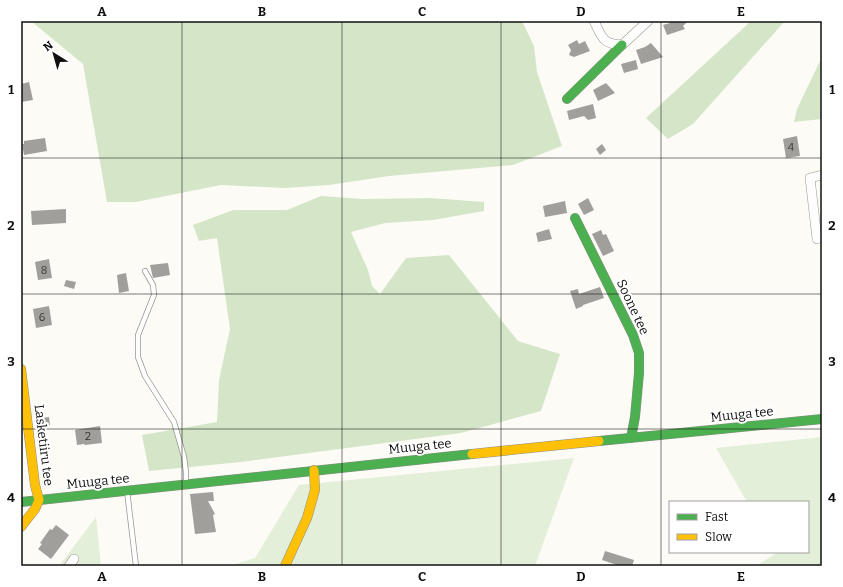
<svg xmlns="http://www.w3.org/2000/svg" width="843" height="587" viewBox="0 0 843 587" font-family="Bitter,serif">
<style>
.green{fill:#e4efd9}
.forest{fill:#d5e6c8}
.building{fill:#a09f9b}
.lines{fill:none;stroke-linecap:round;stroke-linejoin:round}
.lane-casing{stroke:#969694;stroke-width:6}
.street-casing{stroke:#969694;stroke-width:10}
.fast-casing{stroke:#8d8c8a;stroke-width:10}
.slow-casing{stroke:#8d8c8a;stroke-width:10}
.lane{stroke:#fffefe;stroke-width:4.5}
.street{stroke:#fffefe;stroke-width:9}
.fast{stroke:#4caf50;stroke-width:9}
.slow{stroke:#ffc107;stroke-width:9}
.grid{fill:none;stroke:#101010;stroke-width:1;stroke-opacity:0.55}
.labels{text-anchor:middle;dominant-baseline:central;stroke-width:4;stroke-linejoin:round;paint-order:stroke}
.number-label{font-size:11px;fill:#343433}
.street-label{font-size:13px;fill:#101010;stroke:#fff}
.neatline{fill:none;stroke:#101010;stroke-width:1.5}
.grid-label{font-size:13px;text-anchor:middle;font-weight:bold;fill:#101010}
</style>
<rect width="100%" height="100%" fill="#fcfbf6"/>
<path class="green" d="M822,437V566H756L775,554L774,552H808V502H747L716,448Z
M574,458L535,566H229L255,558L299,485Z
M96,517L101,566H59Z"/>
<path class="forest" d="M31,21H522L534,46L537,72L562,146L513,165L389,176L329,185L285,188L221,185L136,202H107L83,64Z
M751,21H785L693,124L668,139L646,118Z
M822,58V119L794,122L797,109L820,61Z
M321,196L363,199L430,198L484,202V211L433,220L385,223L351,232L368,270L372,286L380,294L406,258L449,255L518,341L560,354L541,411L461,433L241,462L149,471L142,435L217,422L219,380L230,329L217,238L199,241L193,225L233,210H287Z"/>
<path class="building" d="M669,21H688L683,26L685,29L667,35L663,25L670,23Z
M577,40L579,44L585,41L590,51L574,57L569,55L571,50L568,45Z
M651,43L663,57L641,64L636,50L645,47Z
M636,60L638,69L624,73L621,64Z
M29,82L33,100L21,102V84Z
M606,83L615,93L598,101L593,90Z
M593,104L596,118L588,120L584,116L569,120L567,111Z
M797,136L800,156L786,158L783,139Z
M45,138L47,151L24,155L22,144H24V141Z
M602,144L606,150L600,155L596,149Z
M588,198L594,210L584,215L578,204Z
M565,201L567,213L545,217L543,206Z
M66,209V223L32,225L31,211Z
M549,229L552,239L538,242L536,233Z
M601,230L603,235L606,234L614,251L603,256L592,234Z
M49,259L52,278L38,280L35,262Z
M168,263L170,275L153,278L150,265Z
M126,273L129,291L119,293L117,275Z
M66,280L76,282L74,289L64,286Z
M600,287L604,298L583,305V306L576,309L570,291L578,289L579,294Z
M49,306L52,325L36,328L33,309Z
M49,417L50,425L37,427L36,419Z
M100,426L102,443L85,445L84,444L77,445L75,430Z
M213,492L214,501H208L215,514L213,515L216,532L195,534L190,494Z
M56,525L69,535L51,559L38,549L42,544L40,543L50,529L52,530Z
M605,551L634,560L632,566H620L602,560Z"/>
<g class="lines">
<defs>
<path id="lane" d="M145,271L153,285L154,295L138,335V357L145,376L174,422L184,457L186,472V483
M127,491L136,566"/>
<path id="street" d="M594,21C602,37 602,44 622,45L648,21
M817,239L810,178L822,175
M69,566L74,559"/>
<path id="fast" d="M567,99L622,45
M575,218L633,335L639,353V373L635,417L631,438
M599,441L822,419
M21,502L472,454"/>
<path id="slow" d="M21,369L35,485L39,500
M472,454L599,441
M21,527L35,509L39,500
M285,566L307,518L315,490L314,470"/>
</defs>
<use href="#lane" class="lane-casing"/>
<use href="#street" class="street-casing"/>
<use href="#fast" class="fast-casing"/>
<use href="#slow" class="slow-casing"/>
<use href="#lane" class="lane"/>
<use href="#street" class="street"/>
<use href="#fast" class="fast"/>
<use href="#slow" class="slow"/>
</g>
<path class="grid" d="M182,21V566M342,21V566M501,21V566M661,21V566M21,158H822M21,294H822M21,429H822"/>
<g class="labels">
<g class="number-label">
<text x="791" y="147">4</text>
<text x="44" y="270">8</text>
<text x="42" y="317">6</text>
<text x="88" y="436">2</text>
</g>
<g class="street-label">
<text transform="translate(633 307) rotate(65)">Soone tee</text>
<text transform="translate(742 414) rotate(-6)">Muuga tee</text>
<text transform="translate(44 445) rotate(83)">Lasketiiru tee</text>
<text transform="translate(420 446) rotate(-6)">Muuga tee</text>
<text transform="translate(98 481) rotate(-6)">Muuga tee</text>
</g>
</g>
<rect width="843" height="587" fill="none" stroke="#ffffff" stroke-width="44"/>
<rect x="669" y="501" width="140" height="52" fill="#ffffff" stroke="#9f9f9f"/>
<rect x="677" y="514" width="20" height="6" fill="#4caf50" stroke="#9f9f9f"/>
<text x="705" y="521" font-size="12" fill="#101010">Fast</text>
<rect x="677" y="534" width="20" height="6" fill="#ffc107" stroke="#9f9f9f"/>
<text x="705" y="541" font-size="12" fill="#101010">Slow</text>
<g transform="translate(54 54) rotate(323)" stroke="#ffffff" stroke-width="3" paint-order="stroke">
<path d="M0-3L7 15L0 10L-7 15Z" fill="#101010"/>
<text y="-6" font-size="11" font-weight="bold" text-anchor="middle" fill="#101010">N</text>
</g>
<rect x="22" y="22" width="799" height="543" class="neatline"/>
<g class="grid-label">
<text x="102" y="16">A</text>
<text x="262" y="16">B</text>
<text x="422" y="16">C</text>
<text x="581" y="16">D</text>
<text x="741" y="16">E</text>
<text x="11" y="94">1</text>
<text x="832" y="94">1</text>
<text x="11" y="230">2</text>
<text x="832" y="230">2</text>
<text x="11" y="366">3</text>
<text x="832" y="366">3</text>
<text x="11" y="502">4</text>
<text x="832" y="502">4</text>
<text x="102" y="581">A</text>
<text x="262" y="581">B</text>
<text x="422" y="581">C</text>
<text x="581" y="581">D</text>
<text x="741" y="581">E</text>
</g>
</svg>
